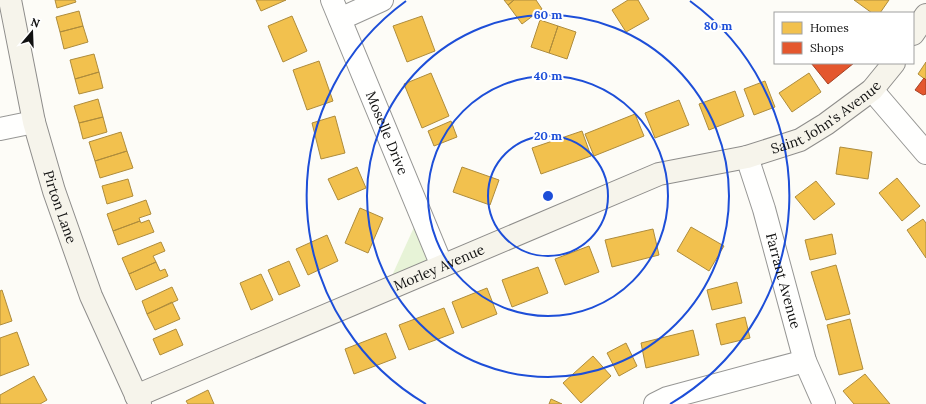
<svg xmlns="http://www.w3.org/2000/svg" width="926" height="404" viewBox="0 0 926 404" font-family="Lora,serif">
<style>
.green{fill:#e7f3d7}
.homes{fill:#f2c14e;stroke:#ae8c3c}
.shops{fill:#e4572e;stroke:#a54225}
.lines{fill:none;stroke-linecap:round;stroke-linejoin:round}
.street-casing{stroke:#979795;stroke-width:24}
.secondary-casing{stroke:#8e8d8b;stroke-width:24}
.street{stroke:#fffffe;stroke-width:22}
.secondary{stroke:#f6f4eb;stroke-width:22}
.ring{fill:none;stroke:#1d4ed8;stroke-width:2}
.labels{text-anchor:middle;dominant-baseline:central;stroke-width:4;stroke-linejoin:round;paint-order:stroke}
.street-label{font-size:14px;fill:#111;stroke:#fff}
.centre{fill:#1d4ed8;stroke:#fff;stroke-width:2}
.ring-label{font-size:12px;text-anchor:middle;font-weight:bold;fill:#1d4ed8;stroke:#fff;stroke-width:4;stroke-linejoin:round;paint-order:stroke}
</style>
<rect width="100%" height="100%" fill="#fdfcf7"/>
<path class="green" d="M420,214L442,266L385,291Z"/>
<path class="homes" d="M55,0H75L76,2L57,8Z
M256,0H286L261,11Z
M504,0H514L508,5Z
M514,0H536L542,9L522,24L508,5Z
M628,0H638L649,19L626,32L612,10Z
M854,0H889L880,13H872Z
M79,11L83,26L60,32L56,17Z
M292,16L307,51L283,62L268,26Z
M422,16L435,51L407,62L393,26Z
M540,20L558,26L549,53L531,47Z
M83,26L88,42L64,49L60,32Z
M558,26L576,32L567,59L549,53Z
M94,54L99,72L75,79L70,60Z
M319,61L333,101L307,110L293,70Z
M926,62V80L918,74Z
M99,72L103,88L79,94L75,79Z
M431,73L449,116L422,128L404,84Z
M809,73L821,92L792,112L779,93Z
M765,81L775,107L754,115L744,89Z
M735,91L744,116L709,130L699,104Z
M98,99L103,117L79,123L74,106Z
M679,100L689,125L655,138L645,113Z
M635,114L644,136L594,156L585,134Z
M335,116L345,153L321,159L312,123Z
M103,117L107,132L83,139L79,123Z
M451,121L457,137L434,146L428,131Z
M582,131L591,156L541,174L532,148Z
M121,132L127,151L95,161L89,142Z
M840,147L872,152L868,179L836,174Z
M127,151L133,168L100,178L95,161Z
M357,167L366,188L338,200L328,179Z
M462,167L499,180L490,205L453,192Z
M897,178L920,206L902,221L879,193Z
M128,179L133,196L107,204L102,186Z
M816,181L835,204L814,220L795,197Z
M146,200L151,214L139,218L140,221L113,231L107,214Z
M360,208L383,218L368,253L345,243Z
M923,219L926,223V258L907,230Z
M149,220L154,232L118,245L113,231L140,221L141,223Z
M691,227L724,246L709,271L677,251Z
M653,229L659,255L612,267L605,240Z
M832,234L836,254L810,260L805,240Z
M327,235L338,261L308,275L296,249Z
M161,242L165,251L153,256L156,262L129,274L122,258Z
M589,246L599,272L565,285L555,259Z
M289,261L300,286L279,295L268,270Z
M156,262L160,271L165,269L168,276L136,290L129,274Z
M836,265L850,314L826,320L811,272Z
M538,267L548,293L512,307L502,280Z
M261,274L273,300L251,310L240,283Z
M737,282L742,303L712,310L707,290Z
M172,287L178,300L147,314L142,301Z
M487,288L497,314L462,328L452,302Z
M2,290L12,321L0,325V291Z
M172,302L180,319L155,330L147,314Z
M444,308L454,333L409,350L399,325Z
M745,317L750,338L721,345L716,324Z
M850,319L863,369L839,375L827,325Z
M176,329L183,345L160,355L153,339Z
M693,330L699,355L646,368L641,343Z
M17,332L29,365L0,376V338Z
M386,333L396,358L354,374L345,349Z
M626,343L637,366L619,376L607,353Z
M593,356L611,376L581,403L563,383Z
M865,374L890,404H854L843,391Z
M34,376L47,400L40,404H0V395Z
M208,390L214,404H188L186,401Z
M551,399L562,404H549Z"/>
<path class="shops" d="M811,63H854L828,84Z
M924,78L926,80V94L923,95L915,90Z"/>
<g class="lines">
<defs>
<g id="street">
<path id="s1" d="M332,0L442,266"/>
<path d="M340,19L382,0"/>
<path d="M872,90L926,153"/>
<path d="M0,129L34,122"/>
<path id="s2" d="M747,157L764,209L805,361L824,404"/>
<path d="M655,404L667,398L805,361"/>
</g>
<g id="secondary">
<path id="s3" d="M10,0L34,122L54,191L91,296L140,404"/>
<path d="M913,34L926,15"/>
<path id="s4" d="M136,396L659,174L747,157L800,140L826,124L872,90L894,63"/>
</g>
</defs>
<use href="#street" class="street-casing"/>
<use href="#secondary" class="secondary-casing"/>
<use href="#street" class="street"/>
<use href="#secondary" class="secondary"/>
</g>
<g class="ring">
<circle cx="548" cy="196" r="60"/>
<circle cx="548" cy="196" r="120"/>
<circle cx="548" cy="196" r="181"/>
<path d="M426 404A241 241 0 0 1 406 1M690 1A241 241 0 0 1 670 404"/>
</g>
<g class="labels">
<g class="street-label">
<text stroke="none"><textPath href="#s4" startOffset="747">Saint John's Avenue</textPath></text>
<text stroke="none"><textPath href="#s1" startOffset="144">Moselle Drive</textPath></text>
<text stroke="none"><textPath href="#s3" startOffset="213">Pirton Lane</textPath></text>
<text stroke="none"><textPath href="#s4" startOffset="329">Morley Avenue</textPath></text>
<text stroke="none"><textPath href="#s2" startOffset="129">Farrant Avenue</textPath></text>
</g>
</g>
<circle cx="548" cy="196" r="6" class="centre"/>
<g class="ring-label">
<text x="548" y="19">60 m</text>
<text x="718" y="30">80 m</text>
<text x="548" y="80">40 m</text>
<text x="548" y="140">20 m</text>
</g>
<rect x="774" y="12" width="140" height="52" fill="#ffffff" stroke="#a0a0a0"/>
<rect x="782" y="22" width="20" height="12" fill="#f2c14e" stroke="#a0a0a0"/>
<text x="810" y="32" font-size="12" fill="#111111">Homes</text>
<rect x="782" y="42" width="20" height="12" fill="#e4572e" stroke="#a0a0a0"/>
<text x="810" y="52" font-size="12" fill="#111111">Shops</text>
<g transform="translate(32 32) rotate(19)" stroke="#ffffff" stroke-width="3" paint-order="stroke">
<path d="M0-3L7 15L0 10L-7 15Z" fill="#111111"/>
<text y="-6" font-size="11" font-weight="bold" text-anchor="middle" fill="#111111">N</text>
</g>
</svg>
